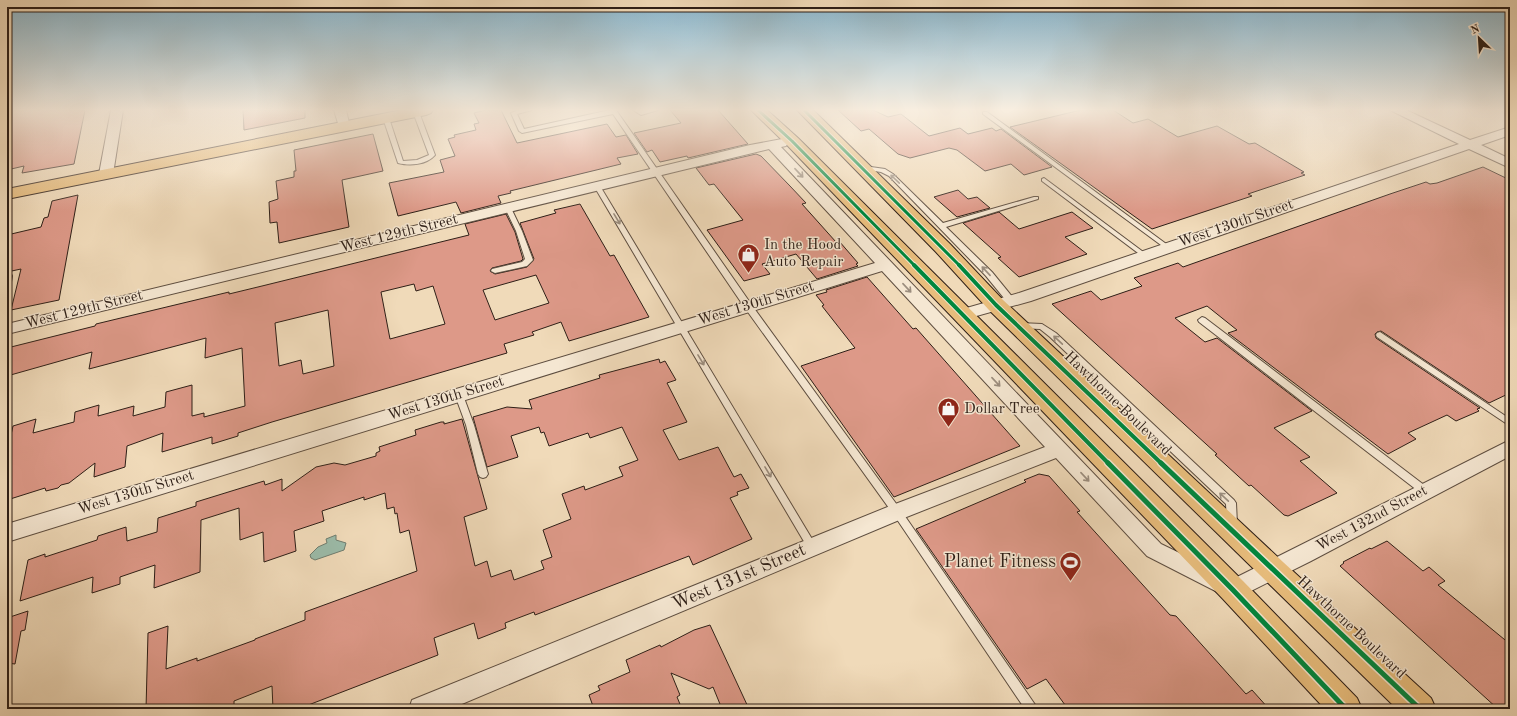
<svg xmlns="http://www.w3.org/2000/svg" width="1517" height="716" viewBox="0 0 1517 716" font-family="'Old Standard TT',serif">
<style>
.water{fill:#9bbba9;stroke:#6f7d6f}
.building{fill:#d98;stroke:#2e1f17;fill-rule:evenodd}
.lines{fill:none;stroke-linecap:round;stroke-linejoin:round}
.lane-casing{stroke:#5e4e40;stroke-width:2}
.street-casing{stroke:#5e4e40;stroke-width:2}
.primary-casing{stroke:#2e1f17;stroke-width:2}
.lane{fill:#f5e7d2;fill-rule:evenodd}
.street{fill:#f5e7d2;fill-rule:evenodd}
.primary{fill:#e8bd7c;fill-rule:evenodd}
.cycleway-far2-casing{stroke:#f5e7d2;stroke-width:5}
.cycleway-far1-casing{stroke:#f5e7d2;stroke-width:6}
.cycleway-casing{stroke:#f5e7d2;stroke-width:8}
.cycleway-far2{stroke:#00873e;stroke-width:3}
.cycleway-far1{stroke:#00873e;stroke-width:4}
.cycleway{stroke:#00873e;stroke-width:5}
.oneway{stroke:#9b8d7e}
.labels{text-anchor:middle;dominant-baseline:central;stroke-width:3;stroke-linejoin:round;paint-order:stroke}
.street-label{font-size:15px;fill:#2e1f17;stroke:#f5e7d2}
.poi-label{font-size:15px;fill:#2e1f17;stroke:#f5e7d2;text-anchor:start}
.near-poi-label{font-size:18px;fill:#2e1f17;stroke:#f5e7d2;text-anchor:end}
.near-street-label{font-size:18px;fill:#2e1f17;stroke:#f5e7d2}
</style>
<rect width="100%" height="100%" fill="#f0dab9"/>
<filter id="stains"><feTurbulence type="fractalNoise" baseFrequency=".005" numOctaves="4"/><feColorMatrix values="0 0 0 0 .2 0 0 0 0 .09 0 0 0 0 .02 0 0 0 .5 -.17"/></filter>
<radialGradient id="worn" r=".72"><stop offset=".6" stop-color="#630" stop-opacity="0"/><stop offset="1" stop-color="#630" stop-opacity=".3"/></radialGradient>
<path class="water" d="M336,535V540L346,543L344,550L315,560L311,558L310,555L318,547L327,543L326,539Z"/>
<path class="building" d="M7,110H85L74,164L22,173L24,166L7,170Z
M243,110H305V118L244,130Z
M486,110H501L517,143L607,124L616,137L626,135L638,154L617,158L621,164L510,191L511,193L498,196L501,203L461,213L456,202L398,216L389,183L444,172L440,160L455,156L448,139L455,137L454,135L476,130L474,124L479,123L474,113Z
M670,110H718L748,144L688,158L687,156L660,162L652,150L647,152L634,133L681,123Z
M838,110H873L888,117L901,114L929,136L960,128L968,134L992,128L996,131L1001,129L1052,167L1024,175L1011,164L985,171L957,150L949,148L910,158L898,154L869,129L861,131Z
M1081,110H1113L1133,123L1148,119L1178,137L1217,126L1249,144L1255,143L1277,156L1304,172L1301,173L1305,175L1248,194L1252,196L1152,229L1010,127Z
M373,134L383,171L342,180L349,227L279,243L277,222L270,223L269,202L278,199L276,181L294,177V171H296L294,150Z
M756,154L761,156L790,186L806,203L802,204L836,242L839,241L858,263L856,264L858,266L817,279L796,254L762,264L770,274L744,281L707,230L743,220L714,184L709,185L696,168Z
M1483,167L1510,180V393L1489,403L1381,331L1377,332L1375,334L1376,338L1480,408L1477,409L1479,411L1456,421L1447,415L1408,433L1416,439L1388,454L1228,333L1237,330L1207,306L1175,318L1205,342L1217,338L1312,411L1274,428L1310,457L1300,461L1337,493L1288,516L1284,515L1251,485L1249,486L1215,455L1217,454L1052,304L1091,291L1101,300L1142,286L1134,278L1178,263L1183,267L1390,194L1426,182L1430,184L1437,183Z
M958,190L968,199L977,197L990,208L957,217L934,197Z
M78,195L59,300L11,310L21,269L7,272V235L41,227L44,218L48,217L52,201Z
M580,204L610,256L614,255L649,317L569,341L561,322L532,332L534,335L504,344L507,353L272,422L238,433V436L212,444V437L162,452L163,433L127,446L125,467L94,477L95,463L69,483L61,485L58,488L46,491L45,488L7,500V453L13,426L36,419L33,433L74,422L75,412L99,405L98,416L134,406L133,416L165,407L166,392L192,385V416L204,413V417L245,406L242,348L205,358L206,338L89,369L92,352L7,376V348L95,326L96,324L125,317L229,292V294L262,286L469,235L465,224L506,214L515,232L523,259L521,261L492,268L490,271L495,274L527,267L534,259L520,223L556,213L554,210ZM536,275L549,303L495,320L483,290ZM414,284L416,291L433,286L445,324L390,339L381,292ZM328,310L334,366L303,374L301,360L279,366L275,323Z
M999,212L1019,229L1072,212L1093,228L1065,237L1087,254L1019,277L998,258L1001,257L963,223Z
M867,277L913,329L916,328L1020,446L894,497L801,366L855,348L822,306L824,305L816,295L827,292L826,290Z
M659,359L660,363L665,361L676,380L667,383L687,422L663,430L679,460L718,447L734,477L741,474L749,488L737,492L738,495L730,498L752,539L693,565L689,556L535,615L534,612L505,623L506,628L478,639L474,623L434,638L438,655L298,709H273L272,686L234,701V709H146L148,633L168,626L166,669L197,658V661L255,640V639L305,620V612L417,571L409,530L400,533L397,513L395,514L394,507L387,509L385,493L364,500V497L322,511L324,521L294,531L296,551L264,562L263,532L240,540L239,508L201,520L200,572L154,588L155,565L120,577V584L92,593L93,577L20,601L28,560L45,554V557L97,540L98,536L126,527L127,541L157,532L158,518L196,506V502L264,481L265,485L282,479V491L316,467L334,463L345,465L376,456V453L380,451L379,447L416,435L415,430L441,422H444V424L462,419L487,509L464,517L475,566L487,561L491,577L511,570L514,580L544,569L541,561L552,557L543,530L571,519L562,494L584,486L585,490L623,476L619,467L638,460L622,427L590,438L588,433L549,446L544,432L541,433L539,427L511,436L518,457L487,467L473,417L507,407L532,409L529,400L600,378L599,375Z
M1039,474L1049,476L1080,511L1077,512L1170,615L1176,616L1246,694L1252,690L1269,709H1068L1046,679L1027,689L916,529L1026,482L1024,480Z
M1387,541L1423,571L1429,567L1445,581L1438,585L1510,644V709H1498L1340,566L1344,563L1343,562L1370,548L1371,549Z
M28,611L25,630L21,631L15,664L7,663V618Z
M710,625L749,709H722L713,687L709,689L671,673L680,695L677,697L682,709H594L589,695L600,690L598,686L630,672L626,660L660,645L661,647L694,630Z"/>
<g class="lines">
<defs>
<path id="lane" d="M416,110L419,112L435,155C426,165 410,166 398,163L383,118L386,116L389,118L403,161L417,160L429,155L413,112Z
M519,110H532L517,114L524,129L610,110H616L751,304L900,509L1038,709H1025L894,515L745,308L613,114L522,133L519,131L511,113Z
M633,110H658L641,115Z
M983,112H987L1169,246L1170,247L1169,248H1165L983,114Z
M864,166L885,169L893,174L943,223L1034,197H1038V199L946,227L992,272L1014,299L1015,301L1014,303H1008L986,276L889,176L881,172L862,169V167Z
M1044,178L1146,254L1147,255L1146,256H1142L1042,181V179Z
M597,184L600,186L815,544L817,547L815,550L812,551L809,550L594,186Z
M508,206L511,208L522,231L533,260L527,266L495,273L491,271L492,269L522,262L525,259L516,231L505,208Z
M7,274H11L12,276L11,282L7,284Z
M1202,317L1205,318L1428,488L1430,491L1428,494L1425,495L1422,494L1199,322L1198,320Z
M1020,323L1042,324L1056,333L1234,500L1236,503L1237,524L1235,527L1232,528L1229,527L1227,524L1226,504L1050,337L1040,329L1017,328L1016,326Z
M1380,332L1510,419V426L1377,337L1376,335L1377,333Z
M459,392L462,393L463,395L474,425L488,474L486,477L483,478L480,477L478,474L466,425L455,395L456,393Z"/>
<path id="street" d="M111,110H123L113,174L111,177H101L99,174Z
M334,110H346L350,127L348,130H340Z
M1390,110H1406L1470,140L1510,127V135L1481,145L1510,159V168L1469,149L1031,301L962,320L956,319L954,315L956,311L1019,293L1459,144Z
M782,139L788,143L786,146L781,147L1161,544L1233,579L1510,440V456L1311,561L1233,600L1147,556L1056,458L904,518L450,709H409L412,700L890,506L1045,447L882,271L7,542V524L875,263L769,149L7,334V324L750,145Z"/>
<path id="primary" d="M402,110H433L431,113L426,115L7,199V189Z
M751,110H767L798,138L1243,581L1357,698L1362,709H1325L1223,599L786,144Z
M797,110H813L950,244L1003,300L1283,562L1431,698L1436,709H1397L989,310L936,252Z"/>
</defs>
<use href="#lane" class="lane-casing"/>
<use href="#street" class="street-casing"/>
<use href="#primary" class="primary-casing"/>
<use href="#lane" class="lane"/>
<use href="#street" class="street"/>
<use href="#primary" class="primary"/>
<defs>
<path id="cycleway-far2" d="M758,110L792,141L915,266
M804,110L960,266"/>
<path id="cycleway-far1" d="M914,265L1109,464
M959,265L996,305L1162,464"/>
<path id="cycleway" d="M1108,463L1233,590L1346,709
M1161,463L1420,709"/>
</defs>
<use href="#cycleway-far2" class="cycleway-far2-casing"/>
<use href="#cycleway-far1" class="cycleway-far1-casing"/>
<use href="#cycleway" class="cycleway-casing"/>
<use href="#cycleway-far2" class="cycleway-far2"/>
<use href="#cycleway-far1" class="cycleway-far1"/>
<use href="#cycleway" class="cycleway"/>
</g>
<defs><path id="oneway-shaft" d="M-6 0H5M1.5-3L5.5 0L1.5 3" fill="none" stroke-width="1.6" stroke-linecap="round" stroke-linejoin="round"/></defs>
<g class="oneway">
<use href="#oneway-shaft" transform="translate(799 173) rotate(47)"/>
<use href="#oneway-shaft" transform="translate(895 179) rotate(-136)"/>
<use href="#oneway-shaft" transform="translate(617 219) rotate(59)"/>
<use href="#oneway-shaft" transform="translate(986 271) rotate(-133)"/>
<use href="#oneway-shaft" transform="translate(907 288) rotate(47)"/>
<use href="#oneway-shaft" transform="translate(1058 340) rotate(-137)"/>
<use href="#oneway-shaft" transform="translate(701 360) rotate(59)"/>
<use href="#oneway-shaft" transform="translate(996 382) rotate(47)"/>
<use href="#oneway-shaft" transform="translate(768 472) rotate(59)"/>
<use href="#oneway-shaft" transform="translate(1085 477) rotate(47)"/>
<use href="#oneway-shaft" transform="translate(1224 497) rotate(-137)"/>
</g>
<linearGradient id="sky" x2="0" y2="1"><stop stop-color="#89b7cf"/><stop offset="0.52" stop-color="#f8eee0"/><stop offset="1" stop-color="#f8eee0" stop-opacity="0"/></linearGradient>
<rect width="1517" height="211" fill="url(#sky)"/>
<defs>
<symbol id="shop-pin" viewBox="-11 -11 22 30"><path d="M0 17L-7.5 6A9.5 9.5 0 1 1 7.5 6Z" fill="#8f2418" stroke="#f5e7d2"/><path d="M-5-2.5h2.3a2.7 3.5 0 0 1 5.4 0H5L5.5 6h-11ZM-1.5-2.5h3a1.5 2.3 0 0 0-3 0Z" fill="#fff"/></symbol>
<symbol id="stadium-pin" viewBox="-11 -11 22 30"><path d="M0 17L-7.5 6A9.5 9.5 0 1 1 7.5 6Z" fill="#8f2418" stroke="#f5e7d2"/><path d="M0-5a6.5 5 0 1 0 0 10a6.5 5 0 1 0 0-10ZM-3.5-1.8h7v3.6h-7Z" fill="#fff"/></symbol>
</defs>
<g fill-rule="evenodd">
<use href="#shop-pin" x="736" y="242" width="25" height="34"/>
<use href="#shop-pin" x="936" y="396" width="25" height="34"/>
<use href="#stadium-pin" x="1058" y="550" width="25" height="34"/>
</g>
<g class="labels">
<g class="street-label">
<text transform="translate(1236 224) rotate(-19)">West 130th Street</text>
<text transform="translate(399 234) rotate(-14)">West 129th Street</text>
<text transform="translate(756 304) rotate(-17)">West 130th Street</text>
<text transform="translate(84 310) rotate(-14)">West 129th Street</text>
<text transform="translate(446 399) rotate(-17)">West 130th Street</text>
<text transform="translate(1117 404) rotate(44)">Hawthorne Boulevard</text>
<text transform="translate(136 493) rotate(-17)">West 130th Street</text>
<text transform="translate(1372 519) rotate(-28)">West 132nd Street</text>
<text transform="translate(1351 628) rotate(43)">Hawthorne Boulevard</text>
</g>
<g class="poi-label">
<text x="764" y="245">In the Hood<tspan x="764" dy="17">Auto Repair</tspan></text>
<text x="964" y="409">Dollar Tree</text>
</g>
<g class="near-poi-label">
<text x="1056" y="562">Planet Fitness</text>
</g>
<g class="near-street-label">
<text transform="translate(739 577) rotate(-23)">West 131st Street</text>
</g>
</g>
<rect width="1517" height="716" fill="none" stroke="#f0dab9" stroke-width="24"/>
<rect x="8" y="8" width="1501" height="700" fill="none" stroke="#2e1f17" stroke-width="2"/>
<rect x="12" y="12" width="1493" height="692" fill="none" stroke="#2e1f17"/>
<g transform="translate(1479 38) rotate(335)" stroke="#f5e7d2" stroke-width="3" paint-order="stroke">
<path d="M0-3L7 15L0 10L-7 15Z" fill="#2e1f17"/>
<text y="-6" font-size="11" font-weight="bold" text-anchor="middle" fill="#2e1f17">N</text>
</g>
<rect width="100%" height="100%" filter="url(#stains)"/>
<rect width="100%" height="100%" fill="url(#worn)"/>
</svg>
